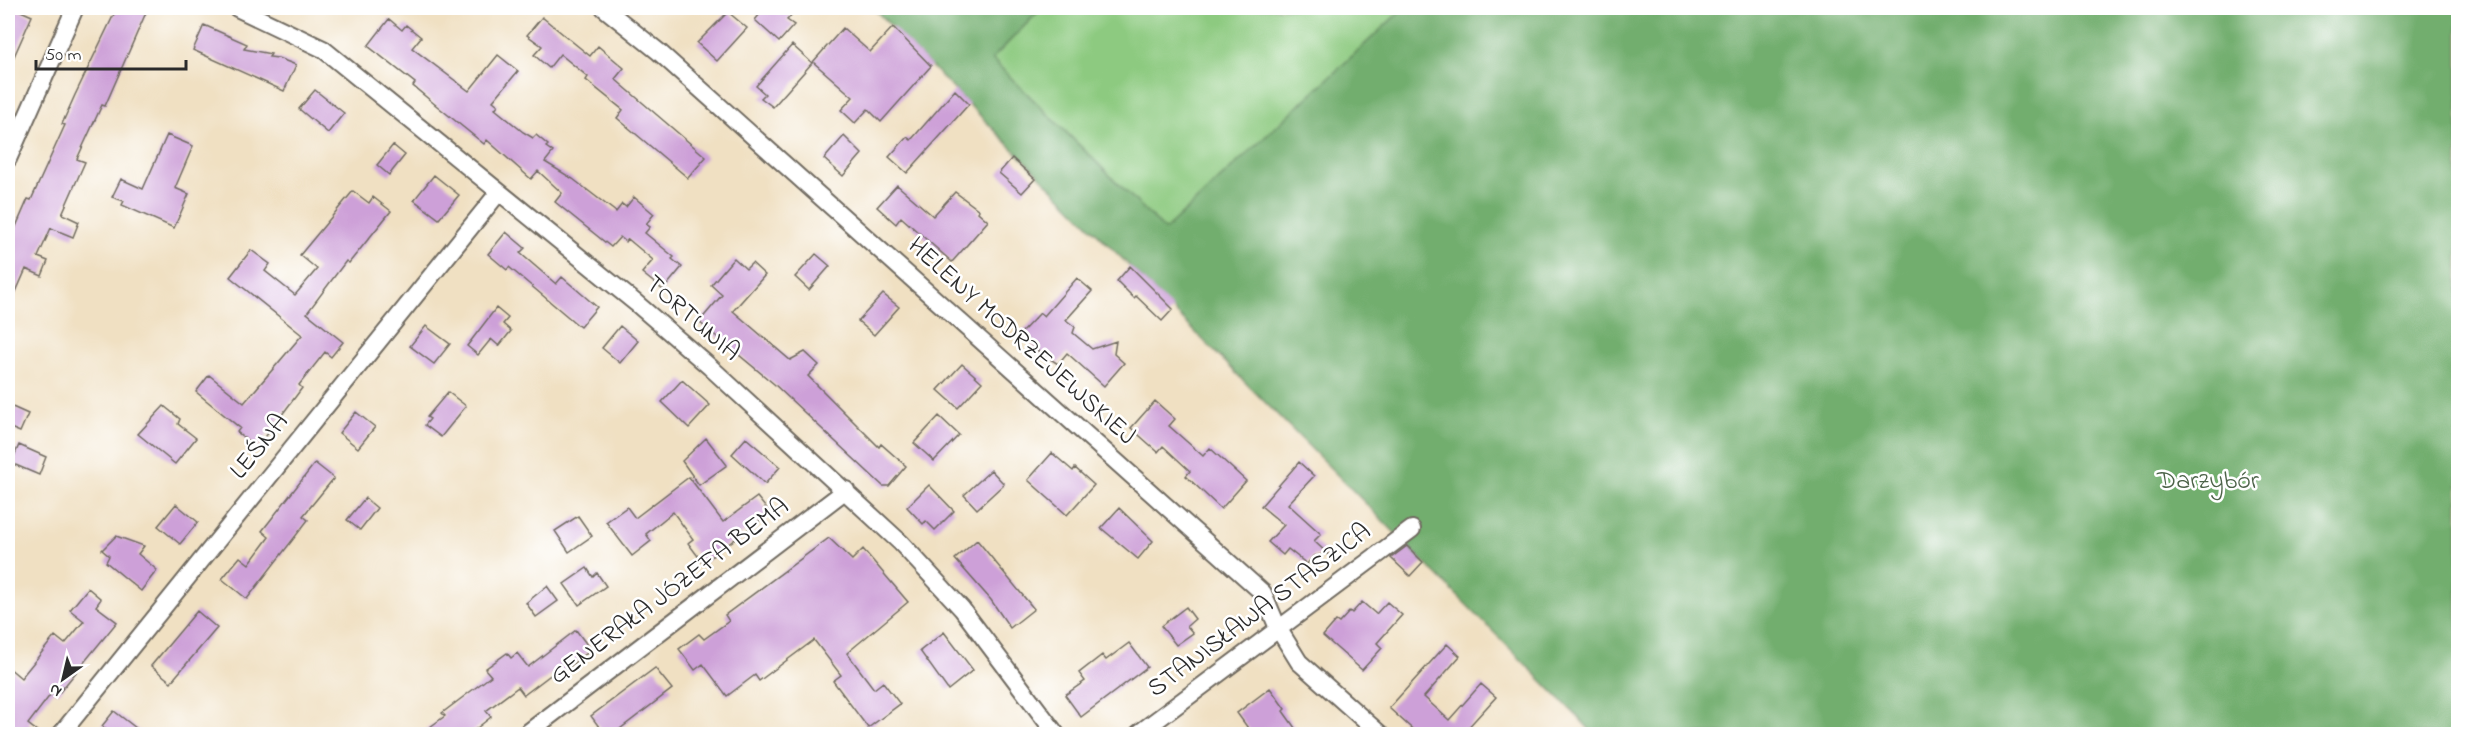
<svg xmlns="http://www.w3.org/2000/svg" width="2466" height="742" viewBox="0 0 2466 742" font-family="'Indie Flower',sans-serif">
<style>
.green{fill:#8dca80;stroke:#5c7a56;stroke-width:1.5}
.forest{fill:#72ae6e;stroke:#4e6c4c;stroke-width:1.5}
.building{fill:#cda0d8}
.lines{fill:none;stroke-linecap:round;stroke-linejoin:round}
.street-casing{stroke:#706a60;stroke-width:20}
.street{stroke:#fff;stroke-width:16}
.labels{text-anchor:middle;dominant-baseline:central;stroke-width:5;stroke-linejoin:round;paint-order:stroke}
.street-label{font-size:26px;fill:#2b2b2b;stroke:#fff}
.park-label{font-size:26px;fill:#4d6349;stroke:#fff}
</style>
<rect width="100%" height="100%" fill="#fff"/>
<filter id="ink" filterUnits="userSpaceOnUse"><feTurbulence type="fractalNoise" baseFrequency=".0167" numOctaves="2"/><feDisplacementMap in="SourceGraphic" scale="12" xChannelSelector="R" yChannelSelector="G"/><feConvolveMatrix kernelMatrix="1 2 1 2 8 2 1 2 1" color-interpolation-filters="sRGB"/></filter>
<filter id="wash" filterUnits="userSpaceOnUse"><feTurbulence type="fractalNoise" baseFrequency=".008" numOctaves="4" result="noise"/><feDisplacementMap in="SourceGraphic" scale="24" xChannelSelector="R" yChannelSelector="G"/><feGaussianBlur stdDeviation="1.35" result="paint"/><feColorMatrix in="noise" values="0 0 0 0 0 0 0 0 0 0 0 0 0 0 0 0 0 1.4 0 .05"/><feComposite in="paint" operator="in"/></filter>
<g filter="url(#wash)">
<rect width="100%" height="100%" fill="#f0e0c2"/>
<path class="green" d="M1042,8H1404L1165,230L992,59Z"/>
<path class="forest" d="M873,8H1042L992,59L1165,230L1404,8H2458V734H1589L1590,730L1579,718Z"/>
<g id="blocks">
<path class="building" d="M8,8H14L32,16L8,70Z
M117,8H148L105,106L102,105L77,159L85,162L62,214L79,222L73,237L51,228L38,257L48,261L42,276L26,269L8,310V245L28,199L31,200L65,125L62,124L75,95Z
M765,8H798L787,20L794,25L779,42L755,20Z
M728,12L747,28L717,61L697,43Z
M542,17L590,56L598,46L624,68L615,79L706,157L688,178L617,118L623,110L586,80L588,77L560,54L549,68L534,55L542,46L527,35Z
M389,19L402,30L406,25L421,37L412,48L469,91L498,55L518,71L493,101L498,105L495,109L523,132L533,138L536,135L548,145L546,147L553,152L545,162L573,179L616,212L622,204L626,207L634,197L654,214L646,224L650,227L645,233L674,257L672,259L682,267L663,290L642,273L653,260L628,239L626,242L620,237L611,247L555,202L562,193L538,171L531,179L487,140L484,144L437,106L413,86L415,83L368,46Z
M204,25L247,44L244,49L271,54L269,57L278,58L296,65L284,91L193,50Z
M893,27L931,66L881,122L868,109L855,123L841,110L853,97L813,62L843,28L870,52Z
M792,45L812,63L773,107L761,98L765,94L756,86Z
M315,90L344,113L328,133L299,109Z
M955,90L969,104L907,173L889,157L907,137L911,140Z
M167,135L193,146L175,188L189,194L174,228L122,205L124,201L112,197L121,179L143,189Z
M844,136L862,154L843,176L824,159Z
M393,145L405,155L389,175L377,165Z
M1012,158L1035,179L1022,193L999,173Z
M434,175L459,195L439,219L414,200Z
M897,185L933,216L955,192L979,210L978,212L988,221L952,262L901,217L896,224L877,207Z
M353,191L369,203L373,197L391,211L349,263L346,261L307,313L343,342L331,357L325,352L299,385L302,388L257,448L237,432L240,428L196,392L209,375L244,403L302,335L230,277L251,250L270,264L265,271L295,295L317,269L300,255Z
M506,232L525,248L520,253L556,284L562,277L597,307L580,327L509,267L507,270L488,254Z
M816,254L830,266L809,290L795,277Z
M734,258L746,269L752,263L765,275L733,311L790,360L805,352L819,365L808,376L879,447L881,444L906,466L889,486H883L774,384L699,322L722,295L711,285Z
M1130,266L1173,309L1162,321L1136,296L1134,298L1117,281Z
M1077,278L1092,291L1066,320L1075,327L1073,333L1092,349L1116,341L1114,354L1124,363L1104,386L1067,353L1058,364L1038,351L1021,333L1040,313L1044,316Z
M883,294L899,307L874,335L858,321Z
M496,308L508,318L503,324L511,331L499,346L491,339L478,355L467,346Z
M426,326L450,344L434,364L410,346Z
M620,326L638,341L620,363L602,348Z
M962,364L982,382L958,408L938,390Z
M682,380L710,405L689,428L662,402Z
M448,392L466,406L441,437L425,425L430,419L427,417Z
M1155,401L1175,419L1169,426L1203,456L1210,448L1246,481L1221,509L1186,476L1190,471L1163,446L1158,452L1131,428Z
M8,405L28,414L20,432L8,427Z
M164,406L180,419L178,424L196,438L175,464L138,434Z
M356,412L375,427L358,448L339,433Z
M939,416L959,435L934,461L914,443Z
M706,438L727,465L699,485L682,461Z
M746,438L780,467L765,484L732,454Z
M19,445L46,457L39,475L11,463Z
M1052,453L1073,471L1075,468L1094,485L1067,515L1028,480Z
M1299,462L1314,476L1288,504L1321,534L1314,541L1328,554L1314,556L1307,564L1288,549L1283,555L1268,542L1284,525L1261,506Z
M315,463L334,478L303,516L308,520L247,599L222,579L240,557L249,564L269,537L262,531Z
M991,470L1004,484L977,509L964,495Z
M689,477L723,522L757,497L770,513L703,563L688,543L693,539L673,512L646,534L651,541L632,556L606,522L627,507L635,518Z
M929,485L954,511L935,530L926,521L923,524L907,507Z
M365,498L377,508L360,530L347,520Z
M176,504L198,522L180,544L158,526Z
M1119,508L1153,541L1138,559L1101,528Z
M578,516L592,536L569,552L555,531Z
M116,536L144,546L138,554L157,570L141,591L106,562L109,556L102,550Z
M829,538L852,560L863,549L908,602L847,653L874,689L883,682L900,704L868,728L833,681L841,675L814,640L759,681L755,675L727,696L703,664L695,670L679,649L699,634L704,639L729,621L725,615Z
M977,540L1034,609L1010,628L991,600L955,559Z
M1407,546L1423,562L1410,576L1391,558Z
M587,568L593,577L597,573L606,586L579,605L564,584Z
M547,586L558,601L536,617L526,603Z
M88,588L101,599L96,606L117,622L59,693L54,690L28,724L42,735H8V667L21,678L55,636L65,644L84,621L70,610Z
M1362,602L1376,614L1387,602L1402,615L1377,643L1382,648L1362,670L1323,636L1336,621L1339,623L1350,611L1352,613Z
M1186,607L1195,619L1187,626L1193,633L1176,645L1161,626Z
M197,611L217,628L171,682L151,666Z
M576,630L591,650L556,677L553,673L524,695L518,687L486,711L491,717L468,735H419L445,716L442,713L491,676L485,669L507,653L511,658L517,653L528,667Z
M944,632L973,670L948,690L920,651Z
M1129,643L1147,667L1081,717L1065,695L1085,681L1079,673L1102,655L1106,660Z
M1447,644L1460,656L1424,697L1449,720L1481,684L1496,697L1464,732L1466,735H1419L1389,708Z
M655,668L672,689L612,735H605L591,716Z
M1270,688L1285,709L1283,711L1300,735H1253L1237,713Z
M114,711L145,735H112L102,726Z"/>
</g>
</g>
<g filter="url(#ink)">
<use href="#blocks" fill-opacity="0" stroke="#706a60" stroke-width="1.5"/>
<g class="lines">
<defs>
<path id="street" d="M237,8L323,49L636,303L710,367L901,543L962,609L1056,734
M604,8L659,52L1263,593L1278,628L1299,662L1380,734
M8,159L75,8
M61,734L499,192
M526,734L846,490
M1138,734L1412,529"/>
</defs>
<use href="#street" class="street-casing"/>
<use href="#street" class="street"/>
</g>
</g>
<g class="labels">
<g class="street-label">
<text transform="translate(692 319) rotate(41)">TORTUNIA</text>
<text transform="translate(1021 342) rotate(42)">HELENY MODRZEJEWSKIEJ</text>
<text transform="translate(260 447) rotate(-51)">LEŚNA</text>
<text transform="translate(670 592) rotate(-37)">GENERAŁA JÓZEFA BEMA</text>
<text transform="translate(1260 611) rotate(-37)">STANISŁAWA STASZICA</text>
</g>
<g class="park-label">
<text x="2208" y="482">Darzybór</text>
</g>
</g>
<rect width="2466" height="742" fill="none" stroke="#fff" stroke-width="30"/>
<g transform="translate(63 679) rotate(214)" stroke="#ffffff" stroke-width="4.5" paint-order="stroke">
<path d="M0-4.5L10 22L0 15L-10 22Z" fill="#2b2b2b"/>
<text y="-9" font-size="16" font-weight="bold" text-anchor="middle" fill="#2b2b2b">N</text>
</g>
<path d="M36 60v9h150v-9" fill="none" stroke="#2b2b2b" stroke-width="3"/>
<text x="45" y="60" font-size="18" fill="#2b2b2b" stroke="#ffffff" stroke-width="4.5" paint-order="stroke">50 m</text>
</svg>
